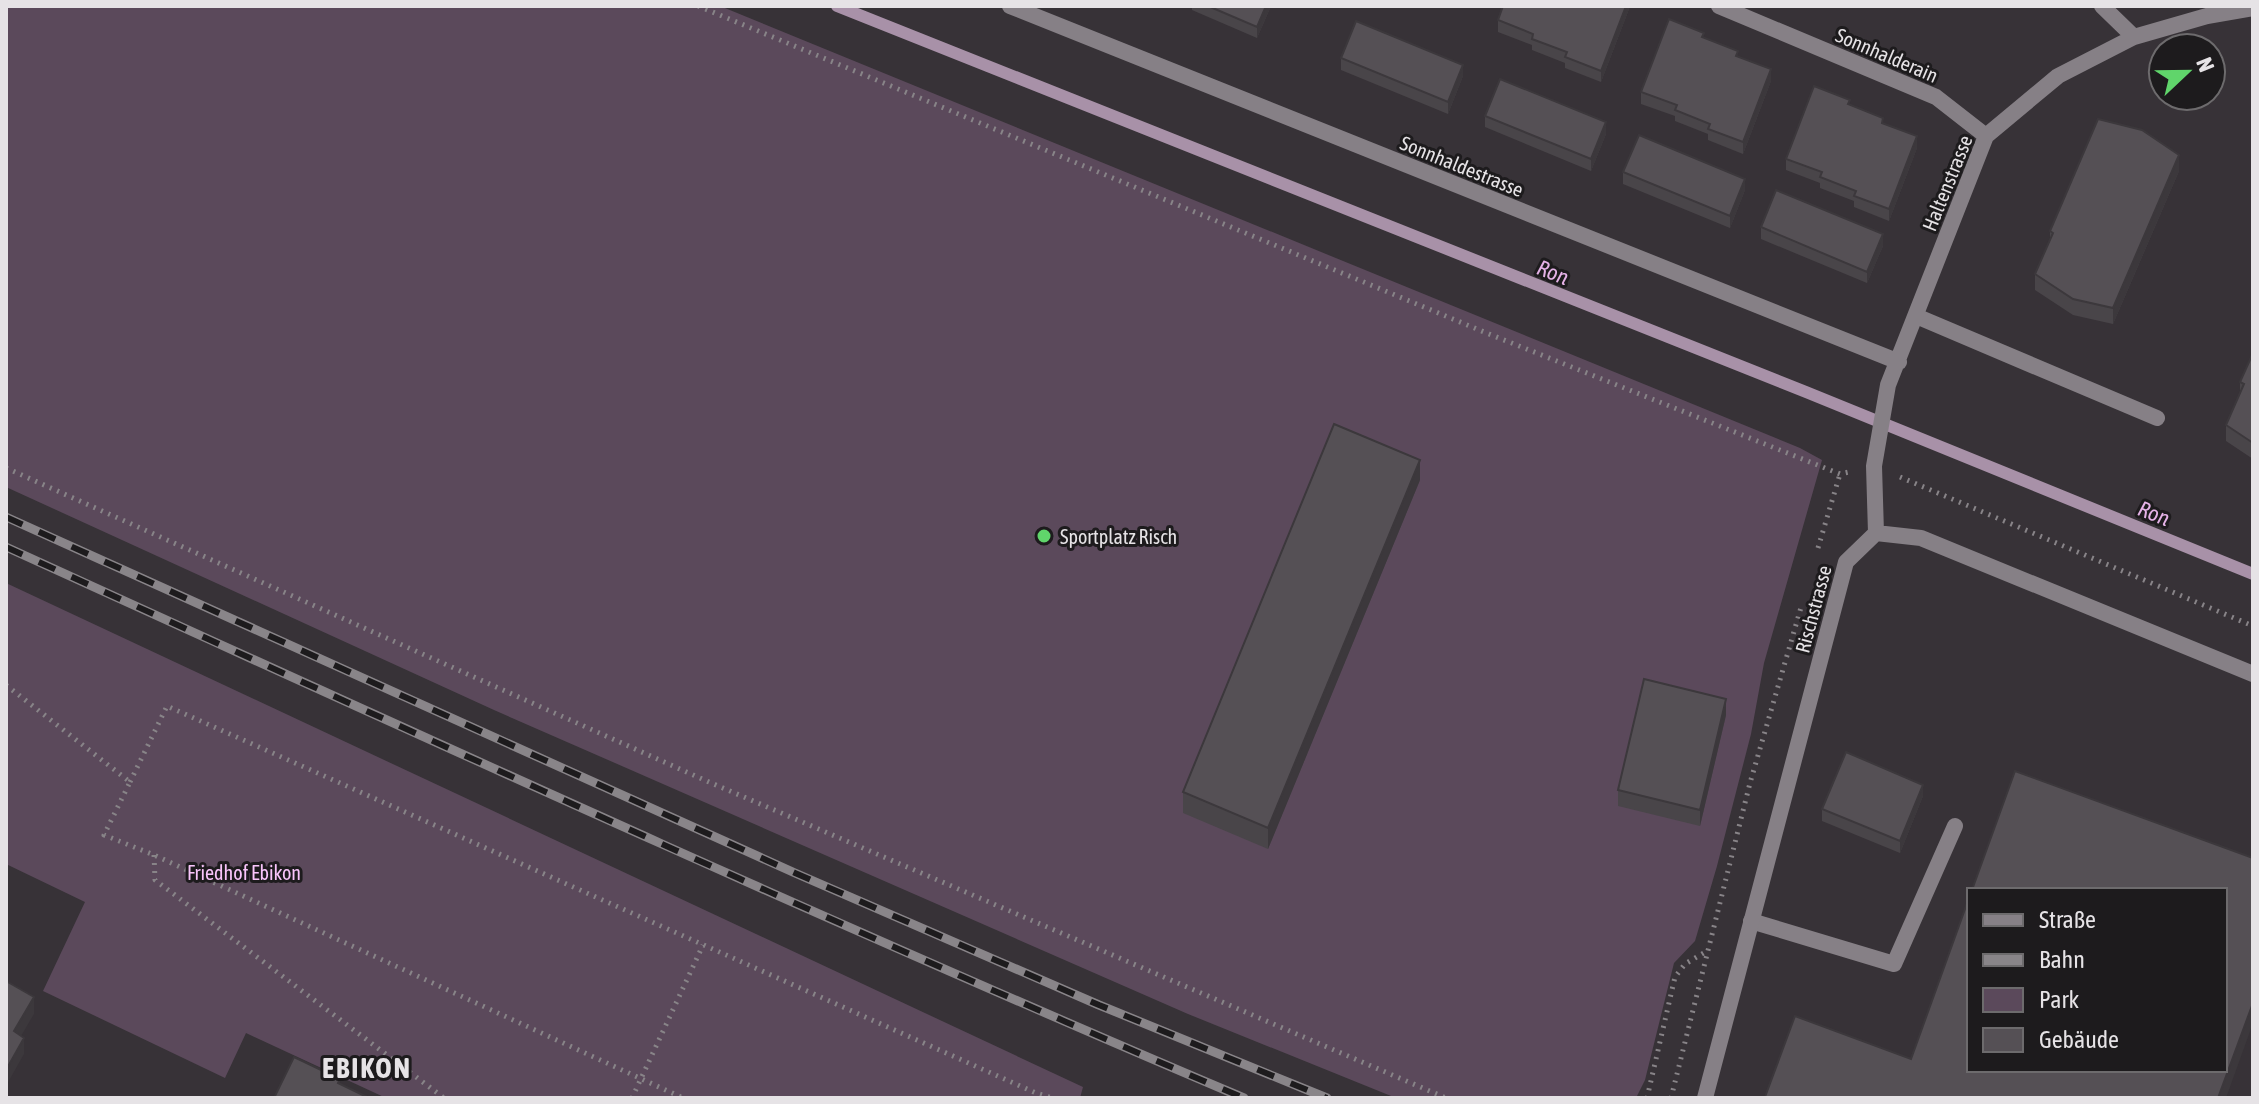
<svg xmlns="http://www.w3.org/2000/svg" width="2259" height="1104" viewBox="0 0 2259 1104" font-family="'Asap Condensed',sans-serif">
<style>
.green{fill:#5b495b}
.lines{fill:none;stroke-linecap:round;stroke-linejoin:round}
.stream{stroke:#a891a8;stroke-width:12}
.path{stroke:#888488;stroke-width:5;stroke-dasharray:2 6;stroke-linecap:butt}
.service{stroke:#868086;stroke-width:16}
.minor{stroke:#868086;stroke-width:16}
.rail-casing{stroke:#898589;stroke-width:9}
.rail{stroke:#1d1b1d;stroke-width:6;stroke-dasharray:18;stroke-linecap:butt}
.wall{fill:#494549}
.shaded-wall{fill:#3c383c}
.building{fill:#555055;stroke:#3c383c;stroke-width:2}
.poi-dot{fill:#60d56b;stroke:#1d1b1d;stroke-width:3}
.labels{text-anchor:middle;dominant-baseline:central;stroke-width:6;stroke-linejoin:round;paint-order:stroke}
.street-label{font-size:20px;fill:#e6e3e6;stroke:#1d1b1d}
.poi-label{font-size:20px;fill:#e6e3e6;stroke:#1d1b1d;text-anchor:start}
.park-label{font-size:20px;fill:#f9c5fb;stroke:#1d1b1d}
.water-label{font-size:22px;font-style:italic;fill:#e5b2e7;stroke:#1d1b1d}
.district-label{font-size:28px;font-weight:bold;letter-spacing:2px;fill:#e6e3e6;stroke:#1d1b1d}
</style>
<rect width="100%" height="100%" fill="#373237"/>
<path class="green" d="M6,6H720L1800,448L1822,460L1764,663L1751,734L1717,866L1695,941L1674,963L1645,1080L1636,1098H1396L1188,1014L494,710L6,487Z
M6,583L1083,1087L1080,1098H386L246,1033L225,1078L43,991L85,902L6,864Z"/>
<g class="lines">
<path class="stream" d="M837,6L1806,392L2253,574"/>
<path class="path" d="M698,6L1489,334L1840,474L1849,472
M6,468L709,782L1446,1098
M1900,477L2253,626
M1818,548L1840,474
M6,685L130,782L104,835L154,855L683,1098
M130,782L167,706L1036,1093L1052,1098
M154,855L155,880L444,1098
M632,1098L703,945
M1647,1098L1675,977L1685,964L1707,951
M1671,1098L1750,783L1802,604"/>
<path class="service" d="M1916,316L2157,418
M1751,921L1894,964L1955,826"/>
<path class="minor" d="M1010,6L1899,362
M1719,6L1936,97L1986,136
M2102,6L2134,37
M1876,533L1874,466L1888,385L1986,136L2058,76L2134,37L2207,16L2253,8
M1705,1098L1846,562L1876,533L1921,538L2253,674"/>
<defs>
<path id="rail" d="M6,517L795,873L1099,1005L1327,1098
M6,547C417,734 828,922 1244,1098"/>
</defs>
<use href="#rail" class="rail-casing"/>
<use href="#rail" class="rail"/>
</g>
<path class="wall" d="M1192,6H1271L1257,38L1192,10Z
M1629,6V9L1601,82L1565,68V63L1532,50V45L1498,32V20Z
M1704,38L1738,56L1771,81L1743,154L1708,140V134L1675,121V116L1641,104V92Z
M1341,58L1463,76L1448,114L1341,70Z
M1850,105L1883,124L1917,148L1889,221L1854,207V201L1820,188V183L1786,170V159Z
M1485,116L1606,134L1591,171L1485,127Z
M2179,171L2113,324L2073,315L2035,290V274L2050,239V231Z
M1623,172L1745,190L1730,228L1623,184Z
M1761,227L1883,246L1867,283L1761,239Z
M2253,353V459L2226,441V425L2240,392V382Z
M1420,480L1268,849L1183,813V792Z
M1726,715L1700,826L1618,806V790Z
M1923,796L1900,853L1822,821V809Z"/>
<path class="shaded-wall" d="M1266,6H1271L1257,38V27Z
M1626,6H1629V9L1601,82V71Z
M1463,65V76L1448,114V102Z
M1771,69V81L1743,154V142Z
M1606,122V134L1591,171V159Z
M1917,136V148L1889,221V209Z
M2179,155V171L2113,324V308Z
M1745,179V190L1730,228V216Z
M1883,234V246L1867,283V272Z
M1420,460V480L1268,849V828Z
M1726,699V715L1700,826V810Z
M1923,785V796L1900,853V841Z
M34,997V1014L14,1048V1031Z
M2253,1003V1023L2226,1098H2218Z
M24,1038V1054L6,1086V1070Z"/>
<path class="building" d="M1208,6H1266L1257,27Z
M1503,6H1626L1601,71L1565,57L1567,52L1532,39L1533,34L1498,20Z
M1669,19L1704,33L1702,37L1738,51L1736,56L1771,69L1743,142L1708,129L1710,124L1675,110L1677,105L1641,92Z
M1356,21L1463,65L1448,102L1341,58Z
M1500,79L1606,122L1591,159L1485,116Z
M1814,86L1850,100L1848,104L1883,118L1882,123L1917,136L1889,209L1854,196L1856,191L1820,177L1822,172L1786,159Z
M2098,119L2142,130L2179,155L2113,308L2073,299L2035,274L2053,233L2050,231Z
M1639,135L1745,179L1730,216L1623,172Z
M1776,190L1883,234L1867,272L1761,227Z
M2253,353V443L2226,425L2244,384L2240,382Z
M1334,424L1420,460L1268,828L1183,792Z
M1644,679L1726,699L1700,810L1618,790Z
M1846,752L1923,785L1900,841L1822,809Z
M2015,771L2253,858V1003L2218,1098L1765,1097L1795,1016L1911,1059L1969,898V1070H2225V890H1972Z
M6,981L34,997L14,1031L24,1038L6,1070Z
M294,1057L340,1079L338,1083L369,1098H274Z"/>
<circle class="poi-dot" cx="1044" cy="536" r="8"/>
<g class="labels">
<g class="street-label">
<text transform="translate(1887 55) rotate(23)">Sonnhalderain</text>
<text transform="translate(1462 166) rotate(22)">Sonnhaldestrasse</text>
<text transform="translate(1947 183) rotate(-68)">Haltenstrasse</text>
<text transform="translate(1813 609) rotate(-75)">Rischstrasse</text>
</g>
<g class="poi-label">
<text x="1060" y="536">Sportplatz Risch</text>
</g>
<g class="park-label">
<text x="244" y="872">Friedhof Ebikon</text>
</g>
<g class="water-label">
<text transform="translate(1553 272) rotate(22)">Ron</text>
<text transform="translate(2154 513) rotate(22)">Ron</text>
</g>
<g class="district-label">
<text x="367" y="1068">EBIKON</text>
</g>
</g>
<rect width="2259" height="1104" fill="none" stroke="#e6e3e6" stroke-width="16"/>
<rect x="1967" y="888" width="260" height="184" fill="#1d1b1d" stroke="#6d6b6d" stroke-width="2"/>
<rect x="1983" y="914" width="40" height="12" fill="#868086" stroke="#6d6b6d" stroke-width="2"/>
<text x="2039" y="928" font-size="24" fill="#e6e3e6">Straße</text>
<rect x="1983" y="954" width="40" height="12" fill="#898589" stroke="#6d6b6d" stroke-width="2"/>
<text x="2039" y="968" font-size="24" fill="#e6e3e6">Bahn</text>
<rect x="1983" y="988" width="40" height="24" fill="#5b495b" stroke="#6d6b6d" stroke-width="2"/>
<text x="2039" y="1008" font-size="24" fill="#e6e3e6">Park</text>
<rect x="1983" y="1028" width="40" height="24" fill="#555055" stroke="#6d6b6d" stroke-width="2"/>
<text x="2039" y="1048" font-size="24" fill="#e6e3e6">Gebäude</text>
<g transform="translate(2187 72) rotate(68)"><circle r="38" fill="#1d1b1d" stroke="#6d6b6d" stroke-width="2"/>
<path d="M0-6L14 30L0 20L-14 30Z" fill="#60d56b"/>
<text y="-12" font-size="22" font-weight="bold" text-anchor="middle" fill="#e6e3e6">N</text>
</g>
</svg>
